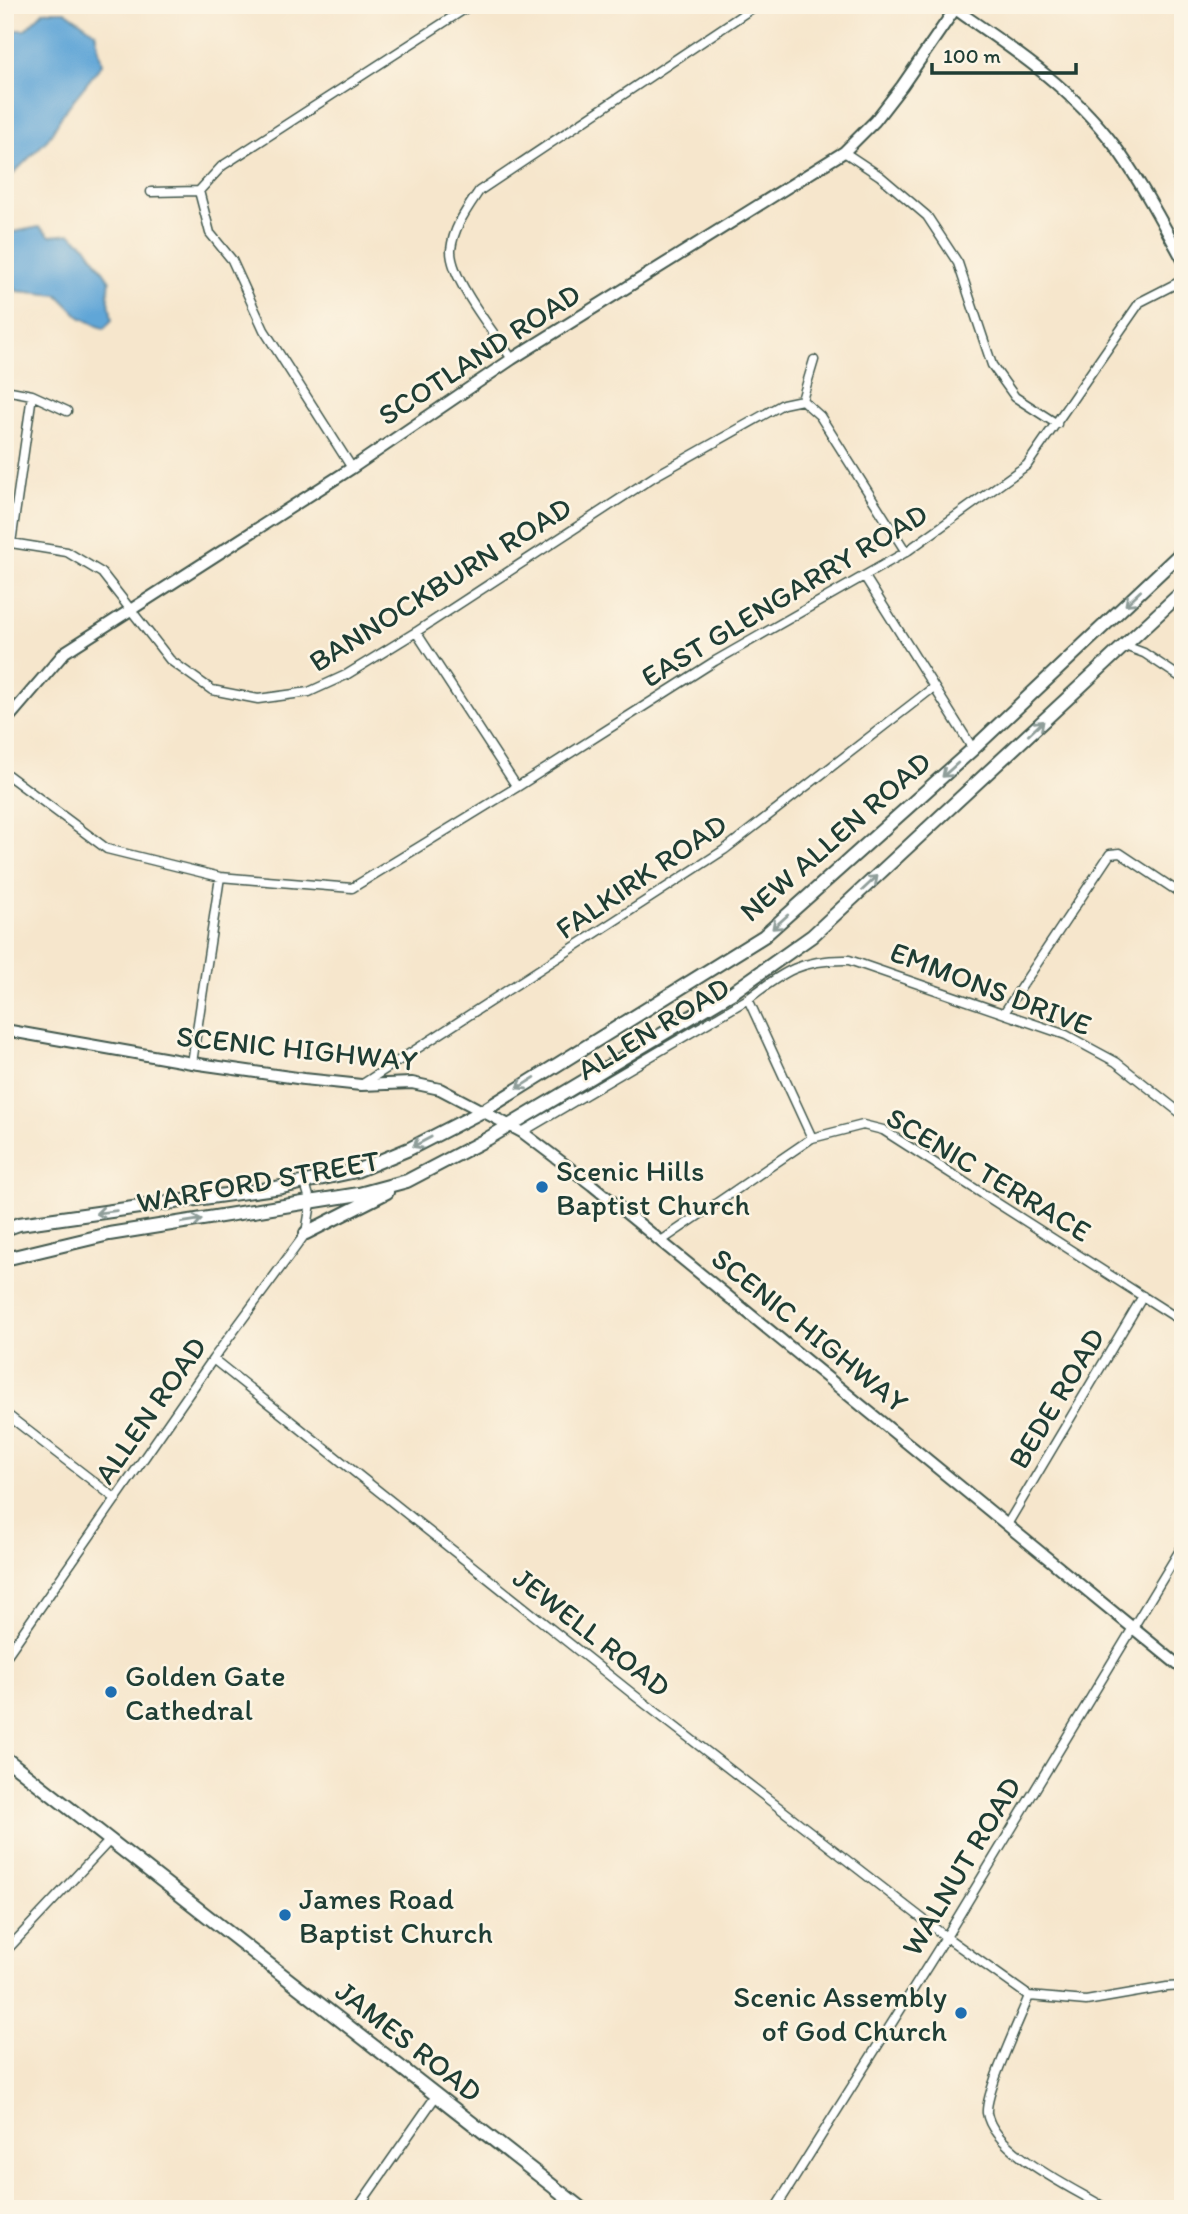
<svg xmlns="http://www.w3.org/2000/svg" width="1188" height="2214" viewBox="0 0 1188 2214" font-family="Itim,sans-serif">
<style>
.water{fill:#61a6d7;stroke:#407286;stroke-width:2}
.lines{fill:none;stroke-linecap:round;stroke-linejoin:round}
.minor-casing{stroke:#3f564b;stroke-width:11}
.tertiary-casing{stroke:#3f564b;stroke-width:14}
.secondary-casing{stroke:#3f564b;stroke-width:16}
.minor{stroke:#fff;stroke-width:8}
.tertiary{stroke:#fff;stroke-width:10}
.secondary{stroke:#fff;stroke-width:12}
.oneway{stroke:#8f9e9a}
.poi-dot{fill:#1f6fb2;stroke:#fcf5e5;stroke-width:2.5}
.labels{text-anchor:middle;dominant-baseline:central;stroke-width:5;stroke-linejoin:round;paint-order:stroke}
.street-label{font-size:30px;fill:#1f3d34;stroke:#fcf5e5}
.poi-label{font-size:30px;fill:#1f3d34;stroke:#fcf5e5;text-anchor:start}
</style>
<rect width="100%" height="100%" fill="#fcf5e5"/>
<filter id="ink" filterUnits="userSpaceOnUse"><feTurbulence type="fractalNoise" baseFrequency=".0143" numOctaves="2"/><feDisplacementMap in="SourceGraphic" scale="14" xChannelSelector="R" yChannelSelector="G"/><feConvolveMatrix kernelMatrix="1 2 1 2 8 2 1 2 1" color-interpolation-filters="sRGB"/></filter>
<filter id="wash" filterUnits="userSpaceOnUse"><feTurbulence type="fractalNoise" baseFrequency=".00686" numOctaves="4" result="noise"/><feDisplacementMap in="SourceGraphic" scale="28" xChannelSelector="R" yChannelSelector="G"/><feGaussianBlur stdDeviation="1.57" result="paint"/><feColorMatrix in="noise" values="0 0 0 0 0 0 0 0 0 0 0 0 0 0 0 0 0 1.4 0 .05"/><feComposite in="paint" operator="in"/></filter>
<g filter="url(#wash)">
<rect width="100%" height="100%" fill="#f6e6cc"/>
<path class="water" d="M44,11H65L95,32L102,64L64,112L48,139L5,182V30H25Z
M39,227L50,236L70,234L86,246L110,281L108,294L112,320L104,329L80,317L58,295L17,291L9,280H5V231L14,232Z"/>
</g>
<g filter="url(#ink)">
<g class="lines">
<defs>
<path id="minor" d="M844,152L880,176L927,216L958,263L992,365L1015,397L1057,424
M199,191L222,166L471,5
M199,191L210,233L232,260L264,330L352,468
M151,192L199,191
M512,359C495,334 450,279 451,250C453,228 467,209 479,191L757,5
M814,360L802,400L820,416L906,552
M5,390L32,395L67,411
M5,542L67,552L102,573L170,660L212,690L258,699L309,692L346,675L416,632L655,476L783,404L802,400
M11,543L32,395
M865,577L973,749
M416,632L517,787
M1125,646L1144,653L1183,679
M5,773L107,849L220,877L352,888L517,787L715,661L906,552L1027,465L1140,302L1183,280
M748,999L812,1138
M1004,1013L1110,854L1120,853L1183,895
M192,1063L220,877
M361,1085L724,850L934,687
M522,1132L748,999C784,971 802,959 849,960L1066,1035L1116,1062L1183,1115
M661,1241L812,1138L863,1125L883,1130L1183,1322
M213,1359L639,1699L946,1937L1029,1996L1086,2001L1167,1987L1183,1986
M5,1413L116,1499
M1008,1523L1143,1296
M5,1658L213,1359L306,1233L311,1203L305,1183
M5,1952L111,1839
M1029,1996C1020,2019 985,2093 987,2113C993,2152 1075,2189 1107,2209
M357,2209L436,2096
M775,2209L946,1937L1183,1545"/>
<path id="tertiary" d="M5,722L65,652L352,468L512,359L844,152L875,121L902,86L955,9C1013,49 1071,87 1114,145C1140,180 1161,221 1183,260
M5,1030L192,1063L304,1079L361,1085L412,1083L440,1089L522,1132L592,1185L1183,1669"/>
<path id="secondary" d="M5,1229L19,1224L282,1187L356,1171L409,1149L483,1111L764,936L973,749L1183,551
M306,1233L387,1192
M5,1259L109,1234L359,1194L407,1181L487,1139L733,992L812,936L1183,591
M5,1758L582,2209"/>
</defs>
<use href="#minor" class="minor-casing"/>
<use href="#tertiary" class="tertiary-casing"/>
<use href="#secondary" class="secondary-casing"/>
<use href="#minor" class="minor"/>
<use href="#tertiary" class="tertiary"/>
<use href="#secondary" class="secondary"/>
</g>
<defs><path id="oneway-shaft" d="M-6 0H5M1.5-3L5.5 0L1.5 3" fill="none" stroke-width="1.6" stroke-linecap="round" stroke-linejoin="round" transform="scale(1.75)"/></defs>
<g class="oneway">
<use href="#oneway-shaft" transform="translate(1133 598) rotate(137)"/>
<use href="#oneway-shaft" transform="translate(1036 728) rotate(-43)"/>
<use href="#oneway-shaft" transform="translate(950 770) rotate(138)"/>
<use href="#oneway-shaft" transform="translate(870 883) rotate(-43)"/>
<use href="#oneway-shaft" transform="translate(780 922) rotate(138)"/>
<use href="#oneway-shaft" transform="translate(526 1083) rotate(148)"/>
<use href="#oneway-shaft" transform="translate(422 1142) rotate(152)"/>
<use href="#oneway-shaft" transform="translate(106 1212) rotate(172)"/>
<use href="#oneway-shaft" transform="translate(192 1221) rotate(-9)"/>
</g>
</g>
<g class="poi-dot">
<circle cx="542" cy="1187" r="7"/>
<circle cx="111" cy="1692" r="7"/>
<circle cx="285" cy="1915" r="7"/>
<circle cx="961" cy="2013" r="7"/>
</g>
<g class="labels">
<g class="street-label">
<text transform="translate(479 354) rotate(-33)">SCOTLAND ROAD</text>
<text transform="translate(440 584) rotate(-32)">BANNOCKBURN ROAD</text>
<text transform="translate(784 595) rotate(-31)">EAST GLENGARRY ROAD</text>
<text transform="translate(835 836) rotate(-41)">NEW ALLEN ROAD</text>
<text transform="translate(641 876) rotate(-34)">FALKIRK ROAD</text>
<text transform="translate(991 988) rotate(21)">EMMONS DRIVE</text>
<text transform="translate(653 1028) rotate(-31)">ALLEN ROAD</text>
<text transform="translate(297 1048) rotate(6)">SCENIC HIGHWAY</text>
<text transform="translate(989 1174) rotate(31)">SCENIC TERRACE</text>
<text transform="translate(258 1181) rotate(-10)">WARFORD STREET</text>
<text transform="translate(810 1330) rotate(39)">SCENIC HIGHWAY</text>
<text transform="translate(1056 1398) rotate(-59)">BEDE ROAD</text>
<text transform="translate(150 1410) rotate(-55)">ALLEN ROAD</text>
<text transform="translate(592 1632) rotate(38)">JEWELL ROAD</text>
<text transform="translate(961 1866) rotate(-59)">WALNUT ROAD</text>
<text transform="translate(409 2041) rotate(38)">JAMES ROAD</text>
</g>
<g class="poi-label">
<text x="556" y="1170">Scenic Hills<tspan x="556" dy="34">Baptist Church</tspan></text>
<text x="125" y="1675">Golden Gate<tspan x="125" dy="34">Cathedral</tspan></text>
<text x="299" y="1898">James Road<tspan x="299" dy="34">Baptist Church</tspan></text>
<text x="947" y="1996" text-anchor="end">Scenic Assembly<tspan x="947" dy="34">of God Church</tspan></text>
</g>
</g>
<rect width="1188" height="2214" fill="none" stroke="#fcf5e5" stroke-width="28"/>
<path d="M932 63v10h144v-10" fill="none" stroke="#1f3d34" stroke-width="3.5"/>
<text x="943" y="63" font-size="21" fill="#1f3d34" stroke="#fcf5e5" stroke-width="5" paint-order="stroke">100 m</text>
</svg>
